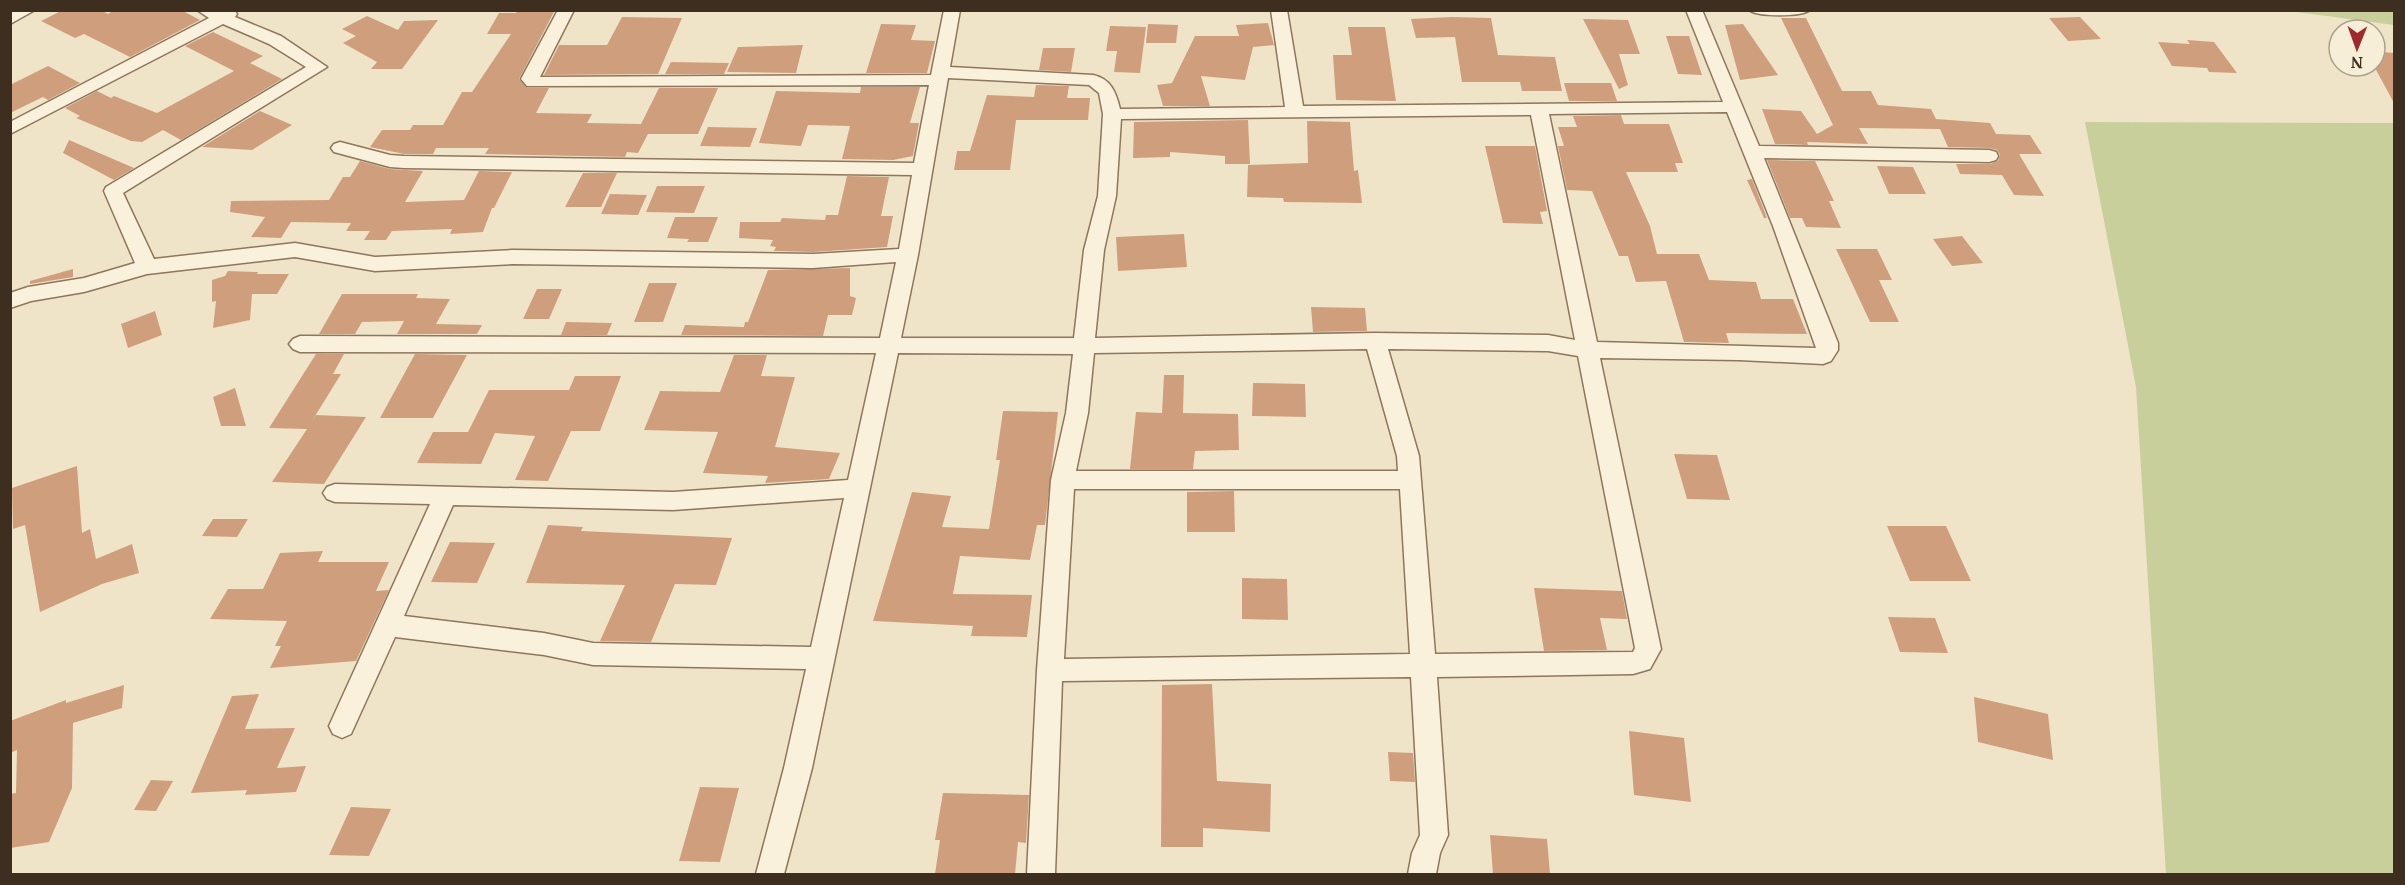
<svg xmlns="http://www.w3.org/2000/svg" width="2405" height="885" viewBox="0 0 2405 885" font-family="'PT Serif',serif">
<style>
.green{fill:#c9cf9b}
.building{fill:#cf9f7d}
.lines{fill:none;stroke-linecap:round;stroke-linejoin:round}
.minor-casing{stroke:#8d765c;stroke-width:3}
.minor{fill:#faf1dc;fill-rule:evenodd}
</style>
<rect width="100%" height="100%" fill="#f0e4c8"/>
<path class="green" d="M2289,11H2394V25Z
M2085,122L2394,123V874H2166L2136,387Z"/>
<path class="building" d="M63,10H101L108,14L114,10H181L200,20L130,57L84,34L75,38L41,21Z
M518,10H555L519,79L527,88H549L536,113L592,114L587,123L641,124L659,88H718L698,134H648L638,153L627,152L625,157L485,154L489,148H436L433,154H404L370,147L382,130H410L413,125H443L462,92H472L511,34H487L499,13H516Z
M367,16L398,30L404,21L438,20L402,69H371L377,62L343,43L356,36L342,29Z
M622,17L682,18L658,74L544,75L559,45H607Z
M1451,17L1491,18L1498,55L1555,57L1562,91H1522L1520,82H1462L1455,37L1416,38L1411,19Z
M2080,17L2101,39L2068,41L2049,18Z
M1781,18H1806L1842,91H1871L1878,105L1931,109L1936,119L1990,123L1996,134L2030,135L2042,154H2019L2044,196L2014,195L2002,175L1960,174L1956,164H1990L1998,161L2000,155L1997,150L1989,148L1948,147L1940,129L1859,128L1868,144L1807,142L1808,145L1775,144L1762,109L1801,111L1817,134L1833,125Z
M1583,19L1628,20L1640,54H1619L1628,85L1619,89Z
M1268,23L1274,45L1253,47L1245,80L1201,76L1210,106H1163L1157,85L1172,83L1195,36H1239L1236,25Z
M881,24L916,25L911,40L935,41L927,73H866Z
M1148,24L1178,25L1176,43H1146Z
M1743,24L1778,75L1740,80L1725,25Z
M1110,26L1146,27L1140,73L1114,72L1117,51H1106Z
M1348,27H1385L1396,101L1336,100L1333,55H1352Z
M213,32L263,56L250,63L282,79L181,140L163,130L142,142L131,141L76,118L80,116L65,108L97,91L111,98L114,96L157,113L234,71L185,46Z
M1666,36H1689L1702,75L1678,74Z
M2187,40L2214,42L2237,73L2209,72L2207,68L2172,66L2158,42L2190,44Z
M803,45L796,73L727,72L738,47Z
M1043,48H1075L1071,72L1039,70Z
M2375,51L2394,53V103L2375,68Z
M671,62L729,63L724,74H665Z
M48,66L80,83L48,100L43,97L10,113V85Z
M1564,83H1611L1617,101H1569Z
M1036,85L1069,86L1067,98H1090L1088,120H1016L1010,170H954L957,151H970L987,95L1034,97Z
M861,87H920L910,123H919L913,156L893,160L842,159L850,126L808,125L801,146L759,143L776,91L860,93Z
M260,111L292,125L252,150L202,147Z
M1621,115L1624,124H1669L1683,163H1675L1678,172H1626L1650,226L1657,254H1699L1709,280L1756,282L1761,299H1793L1807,334L1726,333L1729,343L1684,342L1666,281L1636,282L1628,256H1619L1592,191L1567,190L1558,146H1564L1558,127H1577L1573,116Z
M1248,120L1250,164H1225V156L1170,152V157L1133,158L1134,122Z
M1307,121L1350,122L1354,171L1358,170L1362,203L1284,202L1283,198L1247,197L1248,165L1308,163Z
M708,127L757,128L750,147L700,146Z
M69,140L134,168L114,180L63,153Z
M1485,146H1535L1547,211L1540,212L1543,224L1503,223Z
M1767,160L1815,161L1834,201H1829L1841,228L1806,227L1802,218H1790Z
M360,161L390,169L423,171L405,202L464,200L479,171L512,172L494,208H492L483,232L450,234L452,229L392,231L386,240H364L370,231H346L351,223L291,222L281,238L251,237L265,217L230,212L231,201L329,200L343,177H350Z
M1877,166L1913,167L1926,194H1889Z
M583,173H617L601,207H565Z
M847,176L889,177L881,216H893L887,247L813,252L774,251L776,247L770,246L773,240L739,238L740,222H780L782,218L825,220L826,215H838Z
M1752,179L1767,218H1764L1747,180Z
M657,186H705L694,213L646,212Z
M610,194L647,195L638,215L601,214Z
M675,217H718L708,242H687L689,239L667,238Z
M1184,234L1187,267L1118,271L1116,237Z
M1962,236L1983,263L1952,266L1933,239Z
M1836,249H1877L1892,280H1879L1899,322H1870Z
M850,268V296L856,298L852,315H828L823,336L681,335L685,325L744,327L745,322H748L768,270Z
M73,269V277L30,284V281Z
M228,271L258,272L257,274H289L277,294H252L250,320L213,328L216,301L212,302V280L225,276Z
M649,283H677L663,322H634Z
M537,289H562L549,319H523Z
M342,294H418L416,298L450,299L436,324L482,325L477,334H397L404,321L362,322L355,334H319Z
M1311,307L1365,308L1367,331L1313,332Z
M155,311L162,335L128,348L121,324Z
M566,322L612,323L607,335H561Z
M316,354H344L333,374H341L312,421L316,415L366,417L324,484L272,482L307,429L269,428Z
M415,354L467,355L433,418H380Z
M734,355H767L761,376L795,377L775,447L840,453L829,479L765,483L768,476L703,473L718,432L644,430L660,391L720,392Z
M1164,375H1184L1183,413L1238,414L1239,450L1195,451L1193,469H1130L1136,412L1162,413Z
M575,376H621L600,431H571L548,481L515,480L535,436L495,433L481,464L417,463L433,432H468L489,390H569Z
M1253,383L1305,384L1306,417L1252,416Z
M235,388L246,426H221L213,397Z
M1003,411L1058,412L1045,525H1037L1030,560L960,556L953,594L1032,595L1027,637L971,636L973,626L873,621L912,492L951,496L942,527L989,529L1000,460H996Z
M1674,454L1717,455L1730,500L1687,499Z
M77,466L82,533L90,529L96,559L132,544L139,573L102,584L40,612L25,525L13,529L12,488Z
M1234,491L1235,532H1187V492Z
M213,519H248L237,537L202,536Z
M548,525L583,527L581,531L732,538L716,585L675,584L651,642L600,641L625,585L526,583Z
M1887,526H1946L1971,581H1910Z
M450,542L495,543L477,583L431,582Z
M323,551L318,562H389L376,591L389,590L356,661L270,668L281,646H275L287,621L210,619L228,589H263L280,553Z
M1242,578L1287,579L1288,620L1242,619Z
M1534,588L1622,591L1627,619L1600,618L1607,650L1544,651Z
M1888,617L1935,618L1948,653L1900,652Z
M1212,684L1217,781L1271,784L1270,832L1203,828V847H1161L1162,685Z
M124,685L122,708L73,723L72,788L49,842L10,848V794L16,793L17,750L10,753V721L66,700V703Z
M259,694L245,729L295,728L277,768L306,766L296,792L245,795L247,790L191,793L232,696Z
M1974,697L2048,714L2053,760L1978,742Z
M1629,731L1684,738L1691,802L1634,795Z
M1388,752L1413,753L1415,782L1390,781Z
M151,780L173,781L156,811L134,810Z
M700,787L739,788L720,862L679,861Z
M943,793L1029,795L1026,843L1018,842L1015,874H935L940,840H935Z
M351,807L391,809L369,856L329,855Z
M1490,835L1547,839L1550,874H1493Z"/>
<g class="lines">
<defs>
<path id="minor" d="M14,10H35L10,24V12Z
M197,10L235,11L237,14L235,17L281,36L327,67L123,193L154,259L295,243L375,257L513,250L813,254L899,249L912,175L404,168L390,167L334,152L331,148L334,144L340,142L390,155L404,156L914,163L929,85L527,86L521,79L558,10H574L540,77L931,75L944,10H960L950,67L1093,75C1111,79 1116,92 1120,109L1285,107L1271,10H1287L1303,106L1723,102L1686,10H1702L1759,146L1989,150L1996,152L1998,156L1996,160L1989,162L1764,158L1838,343V350L1831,361L1823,364L1739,360L1600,358L1661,649L1650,669L1633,674L1437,677L1448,835L1440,853L1436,874H1408L1412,853L1420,835L1411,677L1062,681L1055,874H1027L1037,670L1051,480L1066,413L1073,354L898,353L812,768L784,874H756L784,768L806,669L593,665L544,655L395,637L351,734L342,738L333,734L329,726L430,504L335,502L327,499L323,493L327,487L335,484L673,492L848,480L876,353L300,352L293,349L289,344L293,339L300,336L880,338L896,262L813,268L513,264L375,271L295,257L147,274L84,292L31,301L10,308V293L28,287L84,278L135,263L104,191L106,187L306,67L269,44L223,24L10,134V122L209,18ZM948,78L1089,85L1099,93L1103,114L1098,196L1084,250L1074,338H901L918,255ZM1727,112L1773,226L1816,348L1597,342L1549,114ZM1531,115L1575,340L1548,335L1375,333L1095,338L1104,250L1116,196L1121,119ZM1367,349L1397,456L1398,471H1076L1088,413L1094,353ZM1388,349L1548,351L1578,356L1635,648L1633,652L1435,654L1419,456ZM1074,489H1400L1410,654L1064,659ZM844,498L811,647L593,643L544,633L404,616L453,505L673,510Z
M1749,10H1810C1803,17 1756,17 1749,10Z"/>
</defs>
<use href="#minor" class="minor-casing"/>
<use href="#minor" class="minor"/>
</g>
<rect width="2405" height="885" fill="none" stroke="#3d2e20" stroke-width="24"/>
<g transform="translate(2357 48) rotate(181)"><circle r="28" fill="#f7eed8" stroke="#ada18e" stroke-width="1.5"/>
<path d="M0-4.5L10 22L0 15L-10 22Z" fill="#9e2a2b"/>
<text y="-9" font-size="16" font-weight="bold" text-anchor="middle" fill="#3d2e20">N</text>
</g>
</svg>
